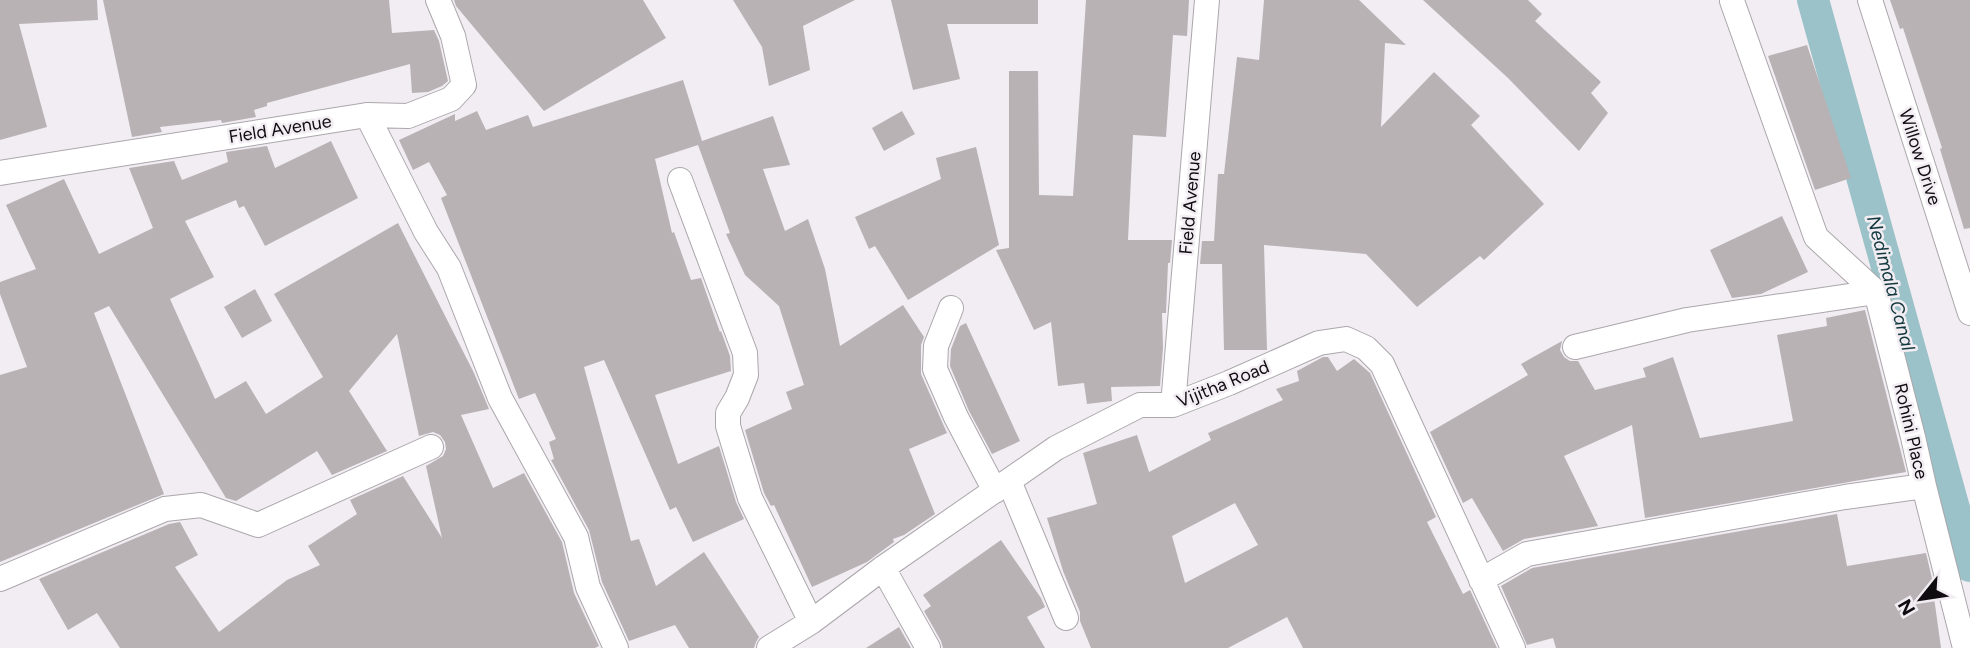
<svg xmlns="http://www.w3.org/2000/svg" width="1970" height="648" viewBox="0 0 1970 648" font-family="Figtree,sans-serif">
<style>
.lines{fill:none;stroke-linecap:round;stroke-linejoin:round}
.canal{stroke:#9ac2c8;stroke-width:32}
.building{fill:#b8b2b5;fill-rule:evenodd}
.minor-casing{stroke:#aba7ab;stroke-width:26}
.minor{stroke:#fff;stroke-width:24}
.labels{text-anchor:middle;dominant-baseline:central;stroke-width:5;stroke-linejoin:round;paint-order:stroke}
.street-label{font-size:18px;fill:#0f0d0f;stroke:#f2edf2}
.water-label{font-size:19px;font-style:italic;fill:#12393e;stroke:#f2edf2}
</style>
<rect width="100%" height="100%" fill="#f2edf2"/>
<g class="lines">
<path class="canal" d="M1813,0L1970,566"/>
</g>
<path class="building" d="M0,0H97L98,20L19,24L47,127L0,140Z
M103,0H389L392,33L434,30L439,41L448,81L442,86L428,92L412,93L410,64L267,103V106L254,110L256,117L222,123L221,120L160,127L162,132L132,137Z
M454,0H643L666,38L544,111L456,6Z
M733,0H855L803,26L810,70L769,86L762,47Z
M891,0H1038V24H947L960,79L913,90Z
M1086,0H1189L1187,36L1173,35L1166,137L1133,135L1128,240H1172L1170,263H1168L1166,313H1162L1163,348L1160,386L1111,387L1112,401L1087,404L1084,383L1058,386L1051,322L1034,330L996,250L1009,248V71H1038L1039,195L1073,196Z
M1264,0H1359L1406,45L1385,43L1381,127L1434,72L1480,116L1471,125L1544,204L1484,260L1480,256L1417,307L1366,254L1264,245L1267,350H1224L1222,264H1200L1202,241H1214L1218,174H1224L1237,57L1259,60Z
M1423,0H1528L1542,14L1535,21L1601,82L1591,93L1608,113L1579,151L1508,78Z
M1890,0H1970V228L1964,229L1940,149L1942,148L1903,28L1900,29Z
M1807,45L1851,178L1815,190L1768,56Z
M683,80L702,141L773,116L790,165L763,169L785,231L808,219L825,269L840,346L903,305L924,337L921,345V374L947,433L909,449L935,514L904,535L893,539L894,542L867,562L812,587L774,505L771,506L764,493L745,430L792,409L786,392L804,385L779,306L745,275L726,234L730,233L698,145L655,159L672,233L674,232L691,280L701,278L720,332L721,331L730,356L731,371L655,395L678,464L719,446L736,502L744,519L693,542L676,507L670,510L604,360L584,367L631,541L639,539L656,586L704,552L759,637L756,642L754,648H689L675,625L629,641L602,582L589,530L551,460L554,459L549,442L556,439L535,393L519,399L441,198L447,195L429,162L413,170L399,140L455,114V121L477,111L486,130L528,115L533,127Z
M902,111L915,134L884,151L872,128Z
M331,141L358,198L265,246L244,206L239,208L236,200L185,221L214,277L170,299L215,399L246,381L266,414L323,377L274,294L398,223L474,373L489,409L461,415L493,488L524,473L562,542L574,593L599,646L595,648H120L97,613L68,630L39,579L169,524L180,522L198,555L175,567L219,632L287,580L320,565L308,546L357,514L350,500L403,476L442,538L426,466L443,456L446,449L445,442L440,435L433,432L419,436L397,334L349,391L387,451L332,475L317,451L236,501L226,498L109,306L94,313L164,494L0,562V375L27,367L0,294V282L36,269L6,205L64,179L99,254L153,228L129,168L174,161L182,180L228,162L226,152L267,146L275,168Z
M976,147L999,245L908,300L875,246L869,249L855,217L941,179L936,158Z
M1782,216L1808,272L1761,294L1732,298L1710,250Z
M255,289L272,321L242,338L224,307Z
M1865,310L1906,472L1645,518L1632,425L1564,456L1598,526L1524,539L1503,551L1472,498L1463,503L1430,432L1528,375L1521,364L1562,341L1560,350L1564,357L1570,361H1578L1595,390L1646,377L1643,368L1673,357L1700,438L1793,421L1777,335L1827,326L1826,318Z
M966,323L1020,441L992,454L969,411L950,366L951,349L960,326Z
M1323,357H1328L1337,371L1354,359L1370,373L1436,517L1427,522L1463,594L1470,590L1497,648H1303L1287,617L1228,648H1091L1080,621V612L1063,571L1047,518L1097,504L1083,453L1137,435L1149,472L1211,440L1208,433L1283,400L1276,389L1299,381L1297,371ZM1235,503L1258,545L1185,583L1172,536Z
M1837,514L1847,566L1926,553L1933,583H1932L1941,648H1556L1553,638L1527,645L1501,586L1532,568Z
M1001,540L1041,598L1045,607L1027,617L1045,648H943L941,641L924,611L931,606L923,595Z
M899,627L911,648H866Z"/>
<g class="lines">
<defs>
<path id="minor" d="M1870,0L1970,313
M1732,1L1816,237L1876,292L1913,437L1924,486L1965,648
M367,115L426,232L449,268L500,398L576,537L588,587L616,648
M0,173L367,115L408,116L451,99L464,85L453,36L438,0
M680,180L745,353L746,375L737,398L728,413V426L750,498L811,622
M951,308L936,346L935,369L956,417L995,491
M1575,347L1687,320L1876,292
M1173,405L1207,0
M1009,481L1066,618
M883,568L928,648
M0,579L165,509L201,505L258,525L431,447
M1481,580L1527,554L1845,497L1924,486
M769,648L811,622L883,568L1056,448L1140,405H1173L1229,383L1319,343L1346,339L1366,348L1382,364L1513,648"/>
</defs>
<use href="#minor" class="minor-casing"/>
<use href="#minor" class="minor"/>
</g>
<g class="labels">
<g class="street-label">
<text transform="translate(280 129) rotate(-9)">Field Avenue</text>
<text transform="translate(1920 157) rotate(72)">Willow Drive</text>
<text transform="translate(1190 203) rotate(-85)">Field Avenue</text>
<text transform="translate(1223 384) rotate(-22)">Vijitha Road</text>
<text transform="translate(1911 431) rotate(77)">Rohini Place</text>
</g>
<g class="water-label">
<text transform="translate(1891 283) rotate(75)">Nedimala Canal</text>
</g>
</g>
<g transform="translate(1921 599) rotate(240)" stroke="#f2edf2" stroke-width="5" paint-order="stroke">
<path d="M0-5L12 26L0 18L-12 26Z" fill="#0f0d0f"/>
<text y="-10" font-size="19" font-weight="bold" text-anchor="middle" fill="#0f0d0f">N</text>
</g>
</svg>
